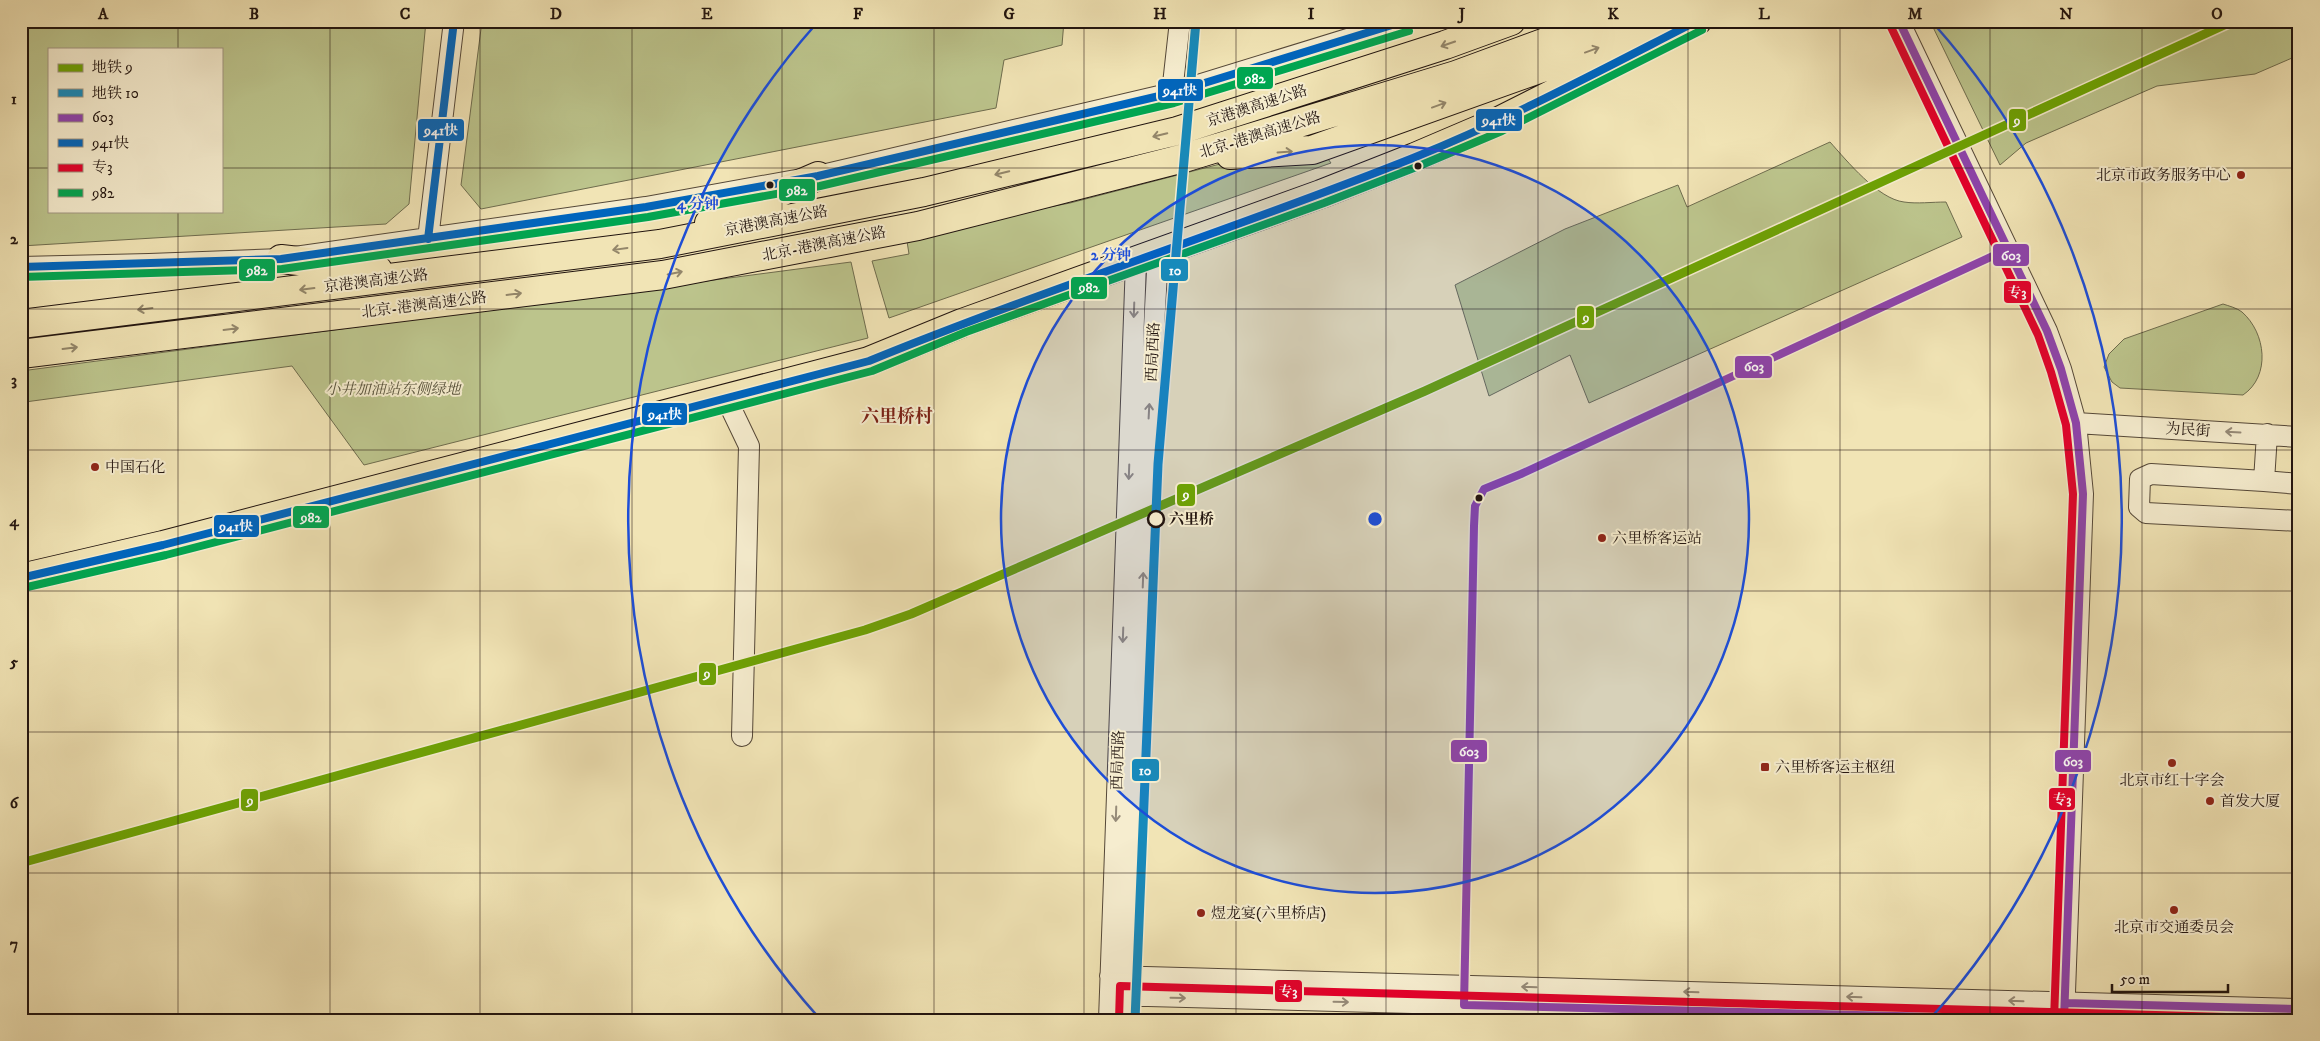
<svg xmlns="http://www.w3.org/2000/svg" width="2320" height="1041" viewBox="0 0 2320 1041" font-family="'IM FELL DW Pica','Noto Serif SC',serif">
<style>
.green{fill:#bcc48c;stroke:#6e6c4e;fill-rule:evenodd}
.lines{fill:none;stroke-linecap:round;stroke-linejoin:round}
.minor-casing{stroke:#554838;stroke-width:22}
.highway-casing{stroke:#21140f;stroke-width:30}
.minor{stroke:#f6edcf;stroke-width:20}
.highway{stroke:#f1e4b5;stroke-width:28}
.bus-1-casing{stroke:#f6edcf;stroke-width:11}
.bus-2-casing{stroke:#f6edcf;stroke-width:11}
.bus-3-casing{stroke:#f6edcf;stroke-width:11}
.bus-4-casing{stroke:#f6edcf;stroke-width:11}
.bus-1{stroke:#8e44ad;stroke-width:8}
.bus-2{stroke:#0065bd;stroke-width:8}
.bus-3{stroke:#e4002b;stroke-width:8}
.bus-4{stroke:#00a651;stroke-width:8}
.metro-1-casing{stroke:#f6edcf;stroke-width:12}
.metro-2-casing{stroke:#f6edcf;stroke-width:12}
.metro-1{stroke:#6ea304;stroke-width:9}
.metro-2{stroke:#178abb;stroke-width:9}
.oneway{stroke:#93866a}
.oneway2{stroke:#968b79}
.grid{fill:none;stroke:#21140f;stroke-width:1;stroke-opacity:0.55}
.ring{fill:none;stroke:#1d4ed8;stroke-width:2.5}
.bus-dot{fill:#21140f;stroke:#f6edcf;stroke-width:2}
.poi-dot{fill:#8f2418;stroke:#f6edcf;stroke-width:2}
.stop-dot{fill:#f6edcf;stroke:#21140f;stroke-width:2.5}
.labels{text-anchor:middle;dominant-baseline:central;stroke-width:4;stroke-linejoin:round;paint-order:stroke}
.street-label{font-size:15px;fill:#21140f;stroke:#f6edcf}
.poi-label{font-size:15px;fill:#21140f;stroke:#f6edcf;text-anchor:start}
.park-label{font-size:15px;font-style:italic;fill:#57523b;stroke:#f6edcf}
.stop-label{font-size:15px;font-weight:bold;fill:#21140f;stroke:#f6edcf;text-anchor:start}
.quarter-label{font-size:18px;font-weight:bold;fill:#7a1f14;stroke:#f6edcf}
.centre{fill:#1d4ed8;stroke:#f6edcf;stroke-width:2.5}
.ring-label{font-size:15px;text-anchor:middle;font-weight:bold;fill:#1d4ed8;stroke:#f6edcf;stroke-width:4;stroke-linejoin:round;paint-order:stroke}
.line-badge{stroke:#f6edcf;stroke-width:2}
.badge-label{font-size:14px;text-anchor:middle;font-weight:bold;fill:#fff}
.neatline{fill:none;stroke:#21140f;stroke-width:2}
.grid-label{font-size:16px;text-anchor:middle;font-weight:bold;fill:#21140f}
</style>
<rect width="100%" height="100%" fill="#f1e4b5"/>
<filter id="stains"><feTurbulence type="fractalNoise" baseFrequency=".004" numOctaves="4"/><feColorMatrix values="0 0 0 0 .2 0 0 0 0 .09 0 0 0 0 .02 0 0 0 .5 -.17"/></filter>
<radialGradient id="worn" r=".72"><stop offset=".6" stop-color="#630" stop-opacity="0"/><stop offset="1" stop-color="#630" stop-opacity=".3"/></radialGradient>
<path class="green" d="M21,21H426L409,204L386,224L21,246ZM49,49H221V211H49Z
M482,21H1064L1062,45L1004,60L996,108L481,209L461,185Z
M1930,21H2299V55L2255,74L2157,86L2026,143L2000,165Z
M1830,142C1847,161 1878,199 1904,202C1917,204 1932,202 1946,202L1962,237L1589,403L1570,355L1489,396L1455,285L1565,229L1678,185L1687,207Z
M1323,152L1331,163L889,318L872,261L909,254L906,235L1070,203L1220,164Z
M851,262L868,338L364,465L292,366L25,402L21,459V371Z
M2223,304C2229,306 2237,308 2242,312C2266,333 2271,376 2243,395L2120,388L2112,382L2104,367L2109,354L2124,339Z"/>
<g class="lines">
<defs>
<path id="minor" d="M1899,21L2047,331L2061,369L2076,423L2083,494L2064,1020
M1172,93L1180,21
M428,239L454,21
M21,267L149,264L281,259L646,207L818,176L1172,93L1406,21
M726,398L749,446L742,736
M2076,423L2299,437
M2267,434L2264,481L2151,474L2140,479L2139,507L2146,513L2299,521
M2264,481L2299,484
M1110,976L2299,1009
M1110,995L2061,1020
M1109,1020L1136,261
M1129,1020L1146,478L1158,253"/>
<path id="highway" d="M1230,155L1312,150L1612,43L1642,35
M709,223L818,176
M281,259L378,270
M21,324L660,244L924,192L1177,131L1445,45L1511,21
M21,354L663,275L918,226L1184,158L1456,75L1603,21
M21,578L163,545L869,361L962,323L1321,194L1415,157L1497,122L1697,21"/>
</defs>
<use href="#minor" class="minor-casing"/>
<use href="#highway" class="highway-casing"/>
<use href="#minor" class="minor"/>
<use href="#highway" class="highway"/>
<defs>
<path id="bus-1" d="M1899,21L2047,331L2061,369L2076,423L2083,494L2064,1020
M2008,249L1521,474L1484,489L1475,506L1474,526L1464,1005L2051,1020
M2065,1003L2299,1009"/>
<path id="bus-2" d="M428,239L454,21
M21,267L281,259L646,207L818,176L1172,93L1405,21
M21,578L163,545L869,361C1048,288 1233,230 1413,158C1510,119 1603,69 1697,21"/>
<path id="bus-3" d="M1890,25L2038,335L2051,372L2066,425L2073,494L2054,1020
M1119,1020L1120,986L2299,1019"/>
<path id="bus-4" d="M21,277L282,269L648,217L820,186L1174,103L1409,31
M23,588L166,555L872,371L966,332L1324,203L1419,166L1502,131L1702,30"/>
</defs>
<use href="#bus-1" class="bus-1-casing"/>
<use href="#bus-2" class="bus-2-casing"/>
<use href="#bus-3" class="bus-3-casing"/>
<use href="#bus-4" class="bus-4-casing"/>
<use href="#bus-1" class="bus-1"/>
<use href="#bus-2" class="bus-2"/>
<use href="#bus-3" class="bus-3"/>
<use href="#bus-4" class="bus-4"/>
<defs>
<path id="metro-1" d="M21,863L865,630L911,614L1425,391L2233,21"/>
<path id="metro-2" d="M1135,1020L1158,464L1196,21"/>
</defs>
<use href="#metro-1" class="metro-1-casing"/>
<use href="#metro-2" class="metro-2-casing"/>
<use href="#metro-1" class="metro-1"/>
<use href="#metro-2" class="metro-2"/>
</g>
<defs><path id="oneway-shaft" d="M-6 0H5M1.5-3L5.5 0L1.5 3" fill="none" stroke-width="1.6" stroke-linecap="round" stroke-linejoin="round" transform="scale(1.25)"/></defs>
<g class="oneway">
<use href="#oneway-shaft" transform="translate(1448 44) rotate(161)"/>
<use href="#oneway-shaft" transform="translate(1592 50) rotate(-20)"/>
<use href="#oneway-shaft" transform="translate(1439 105) rotate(-20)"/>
<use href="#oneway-shaft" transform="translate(1160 135) rotate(166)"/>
<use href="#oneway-shaft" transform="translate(1285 152) rotate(-4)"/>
<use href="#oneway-shaft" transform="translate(1002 173) rotate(166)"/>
<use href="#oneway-shaft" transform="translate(620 249) rotate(172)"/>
<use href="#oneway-shaft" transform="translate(675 273) rotate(-11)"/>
<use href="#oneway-shaft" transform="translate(307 289) rotate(173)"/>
<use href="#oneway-shaft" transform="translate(514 294) rotate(-7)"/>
<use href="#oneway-shaft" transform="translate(145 309) rotate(173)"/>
<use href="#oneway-shaft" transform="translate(231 329) rotate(-7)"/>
<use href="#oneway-shaft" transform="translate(70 348) rotate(-7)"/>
</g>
<g class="oneway2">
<use href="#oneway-shaft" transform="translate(1134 310) rotate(92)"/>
<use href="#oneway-shaft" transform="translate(1149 411) rotate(-87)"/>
<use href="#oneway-shaft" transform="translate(2233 432) rotate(-177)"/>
<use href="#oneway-shaft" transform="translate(1129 472) rotate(92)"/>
<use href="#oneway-shaft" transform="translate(1143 580) rotate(-88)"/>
<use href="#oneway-shaft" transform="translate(1123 635) rotate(92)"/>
<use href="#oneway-shaft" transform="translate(1116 814) rotate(92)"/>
<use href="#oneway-shaft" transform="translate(1529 987) rotate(-178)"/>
<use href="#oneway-shaft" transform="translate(1691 992) rotate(-178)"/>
<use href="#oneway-shaft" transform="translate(1854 997) rotate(-178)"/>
<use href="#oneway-shaft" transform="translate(1178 998) rotate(1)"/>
<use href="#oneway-shaft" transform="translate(2016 1001) rotate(-178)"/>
<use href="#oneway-shaft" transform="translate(1341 1002) rotate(1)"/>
</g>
<path class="grid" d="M178,21V49M330,21V1020M480,21V1020M632,21V1020M782,21V1020M934,21V1020M1084,21V1020M1236,21V1020M1386,21V1020M1538,21V1020M1688,21V1020M1840,21V1020M1990,21V1020M2142,21V1020M21,168H49M221,168H2299M178,211V1020M21,309H2299M21,450H2299M21,591H2299M21,732H2299M21,873H2299"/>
<circle cx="1375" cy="519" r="374" fill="#1d4ed8" fill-opacity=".12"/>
<g class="ring">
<circle cx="1375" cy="519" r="374"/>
<path d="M820 1019A747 747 0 0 1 816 24M1934 24A747 747 0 0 1 1930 1019"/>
</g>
<g class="bus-dot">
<circle cx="1418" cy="166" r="4.5"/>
<circle cx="770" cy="185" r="4.5"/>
<circle cx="1479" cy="498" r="4.5"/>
</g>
<g class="poi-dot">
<circle cx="2241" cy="175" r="5"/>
<circle cx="95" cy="467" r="5"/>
<circle cx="1602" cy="538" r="5"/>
<circle cx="2172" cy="763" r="5"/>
<rect x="1760" y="762" width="10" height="10" rx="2.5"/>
<circle cx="2210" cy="801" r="5"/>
<circle cx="2174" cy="910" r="5"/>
<circle cx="1201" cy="913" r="5"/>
</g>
<circle class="stop-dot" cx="1156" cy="519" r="8"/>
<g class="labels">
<g class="street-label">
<text transform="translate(1257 106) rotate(-18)">京港澳高速公路</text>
<text transform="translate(1260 135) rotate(-17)">北京-港澳高速公路</text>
<text transform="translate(776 221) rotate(-11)">京港澳高速公路</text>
<text transform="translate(824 244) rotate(-11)">北京-港澳高速公路</text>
<text transform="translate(376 281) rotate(-7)">京港澳高速公路</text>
<text transform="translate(424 305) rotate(-7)">北京-港澳高速公路</text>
<text transform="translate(1153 352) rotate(-87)">西局西路</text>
<text transform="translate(2188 430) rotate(3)">为民街</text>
<text transform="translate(1118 760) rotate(-88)">西局西路</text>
</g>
<g class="poi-label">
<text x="2231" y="175" text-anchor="end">北京市政务服务中心</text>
<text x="105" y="467">中国石化</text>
<text x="1612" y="538">六里桥客运站</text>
<text x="1775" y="767">六里桥客运主枢纽</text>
<text x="2172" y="780" text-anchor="middle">北京市红十字会</text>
<text x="2220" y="801">首发大厦</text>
<text x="1211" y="913">煜龙宴(六里桥店)</text>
<text x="2174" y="927" text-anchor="middle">北京市交通委员会</text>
</g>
<g class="park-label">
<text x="393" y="389">小井加油站东侧绿地</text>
</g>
<g class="stop-label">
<text x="1169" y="519">六里桥</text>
</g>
<g class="quarter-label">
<text x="897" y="417">六里桥村</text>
</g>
</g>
<circle cx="1375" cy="519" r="8" class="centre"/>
<g class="ring-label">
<text x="698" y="209">4 分钟</text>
<text x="1111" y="260">2 分钟</text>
</g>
<g class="line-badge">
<rect x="1236" y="66" width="38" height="24" rx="5" fill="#00a651"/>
<rect x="1157" y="78" width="47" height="24" rx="5" fill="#0065bd"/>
<rect x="2008" y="108" width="19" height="24" rx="5" fill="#6ea304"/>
<rect x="1475" y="108" width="48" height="24" rx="5" fill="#0065bd"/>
<rect x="417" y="118" width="48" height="24" rx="5" fill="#0065bd"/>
<rect x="778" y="178" width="38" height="24" rx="5" fill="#00a651"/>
<rect x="1992" y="243" width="38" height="24" rx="5" fill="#8e44ad"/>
<rect x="238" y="258" width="38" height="24" rx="5" fill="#00a651"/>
<rect x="1160" y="258" width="29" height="24" rx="5" fill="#178abb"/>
<rect x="1070" y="276" width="38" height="24" rx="5" fill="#00a651"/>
<rect x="2003" y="280" width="29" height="24" rx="5" fill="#e4002b"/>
<rect x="1576" y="305" width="19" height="24" rx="5" fill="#6ea304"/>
<rect x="1734" y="355" width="39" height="24" rx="5" fill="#8e44ad"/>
<rect x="641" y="402" width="47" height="24" rx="5" fill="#0065bd"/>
<rect x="1176" y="483" width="20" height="24" rx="5" fill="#6ea304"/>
<rect x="292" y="505" width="38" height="24" rx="5" fill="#00a651"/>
<rect x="213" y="514" width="47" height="24" rx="5" fill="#0065bd"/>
<rect x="698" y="662" width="19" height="24" rx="5" fill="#6ea304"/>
<rect x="1450" y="739" width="38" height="24" rx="5" fill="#8e44ad"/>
<rect x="2054" y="749" width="38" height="24" rx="5" fill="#8e44ad"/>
<rect x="1131" y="758" width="29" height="24" rx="5" fill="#178abb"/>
<rect x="2048" y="787" width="28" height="24" rx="5" fill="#e4002b"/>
<rect x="240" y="788" width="19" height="24" rx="5" fill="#6ea304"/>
<rect x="1274" y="979" width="29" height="24" rx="5" fill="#e4002b"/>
</g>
<g class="badge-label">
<text x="1255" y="83">982</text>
<text x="1180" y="95">941快</text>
<text x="2017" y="125">9</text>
<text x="1499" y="125">941快</text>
<text x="441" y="135">941快</text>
<text x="797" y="195">982</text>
<text x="2011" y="260">603</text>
<text x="257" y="275">982</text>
<text x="1175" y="275">10</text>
<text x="1089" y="292">982</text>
<text x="2017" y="297">专3</text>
<text x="1586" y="322">9</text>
<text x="1754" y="371">603</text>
<text x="665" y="419">941快</text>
<text x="1186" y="499">9</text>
<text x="311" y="522">982</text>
<text x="236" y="531">941快</text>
<text x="707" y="678">9</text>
<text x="1469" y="756">603</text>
<text x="2073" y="766">603</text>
<text x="1145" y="775">10</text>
<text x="2062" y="804">专3</text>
<text x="250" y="805">9</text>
<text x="1288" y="996">专3</text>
</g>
<rect width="2320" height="1041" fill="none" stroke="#f1e4b5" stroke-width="55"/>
<rect x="48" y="48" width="175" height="165" fill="#f6edcf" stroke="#a19682"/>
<rect x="58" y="64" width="25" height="8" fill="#6ea304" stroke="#a19682"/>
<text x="92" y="72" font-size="15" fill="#21140f">地铁 9</text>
<rect x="58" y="89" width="25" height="8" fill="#178abb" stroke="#a19682"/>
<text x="92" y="98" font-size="15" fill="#21140f">地铁 10</text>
<rect x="58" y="114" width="25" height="8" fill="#8e44ad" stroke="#a19682"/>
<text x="92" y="122" font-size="15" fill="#21140f">603</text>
<rect x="58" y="139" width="25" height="8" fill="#0065bd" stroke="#a19682"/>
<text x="92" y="148" font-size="15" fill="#21140f">941快</text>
<rect x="58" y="164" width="25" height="8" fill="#e4002b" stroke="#a19682"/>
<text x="92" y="172" font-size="15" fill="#21140f">专3</text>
<rect x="58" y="189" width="25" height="8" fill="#00a651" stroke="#a19682"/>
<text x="92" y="198" font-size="15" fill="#21140f">982</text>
<path d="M2112 984v8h116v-8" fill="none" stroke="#21140f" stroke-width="2.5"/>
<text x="2120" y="984" font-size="15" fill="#21140f" stroke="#f6edcf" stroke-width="4" paint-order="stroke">50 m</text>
<rect x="28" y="28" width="2264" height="986" class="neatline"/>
<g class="grid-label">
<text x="103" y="19">A</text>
<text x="254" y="19">B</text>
<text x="405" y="19">C</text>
<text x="556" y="19">D</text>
<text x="707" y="19">E</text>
<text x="858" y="19">F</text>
<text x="1009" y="19">G</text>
<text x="1160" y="19">H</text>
<text x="1311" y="19">I</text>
<text x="1462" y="19">J</text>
<text x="1613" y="19">K</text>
<text x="1764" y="19">L</text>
<text x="1915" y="19">M</text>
<text x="2066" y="19">N</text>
<text x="2217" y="19">O</text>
<text x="14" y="104">1</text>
<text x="14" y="244">2</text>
<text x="14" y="385">3</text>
<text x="14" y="526">4</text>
<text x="14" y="667">5</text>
<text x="14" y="808">6</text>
<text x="14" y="949">7</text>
</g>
<rect width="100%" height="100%" filter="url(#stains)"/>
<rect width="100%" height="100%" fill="url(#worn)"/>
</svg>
